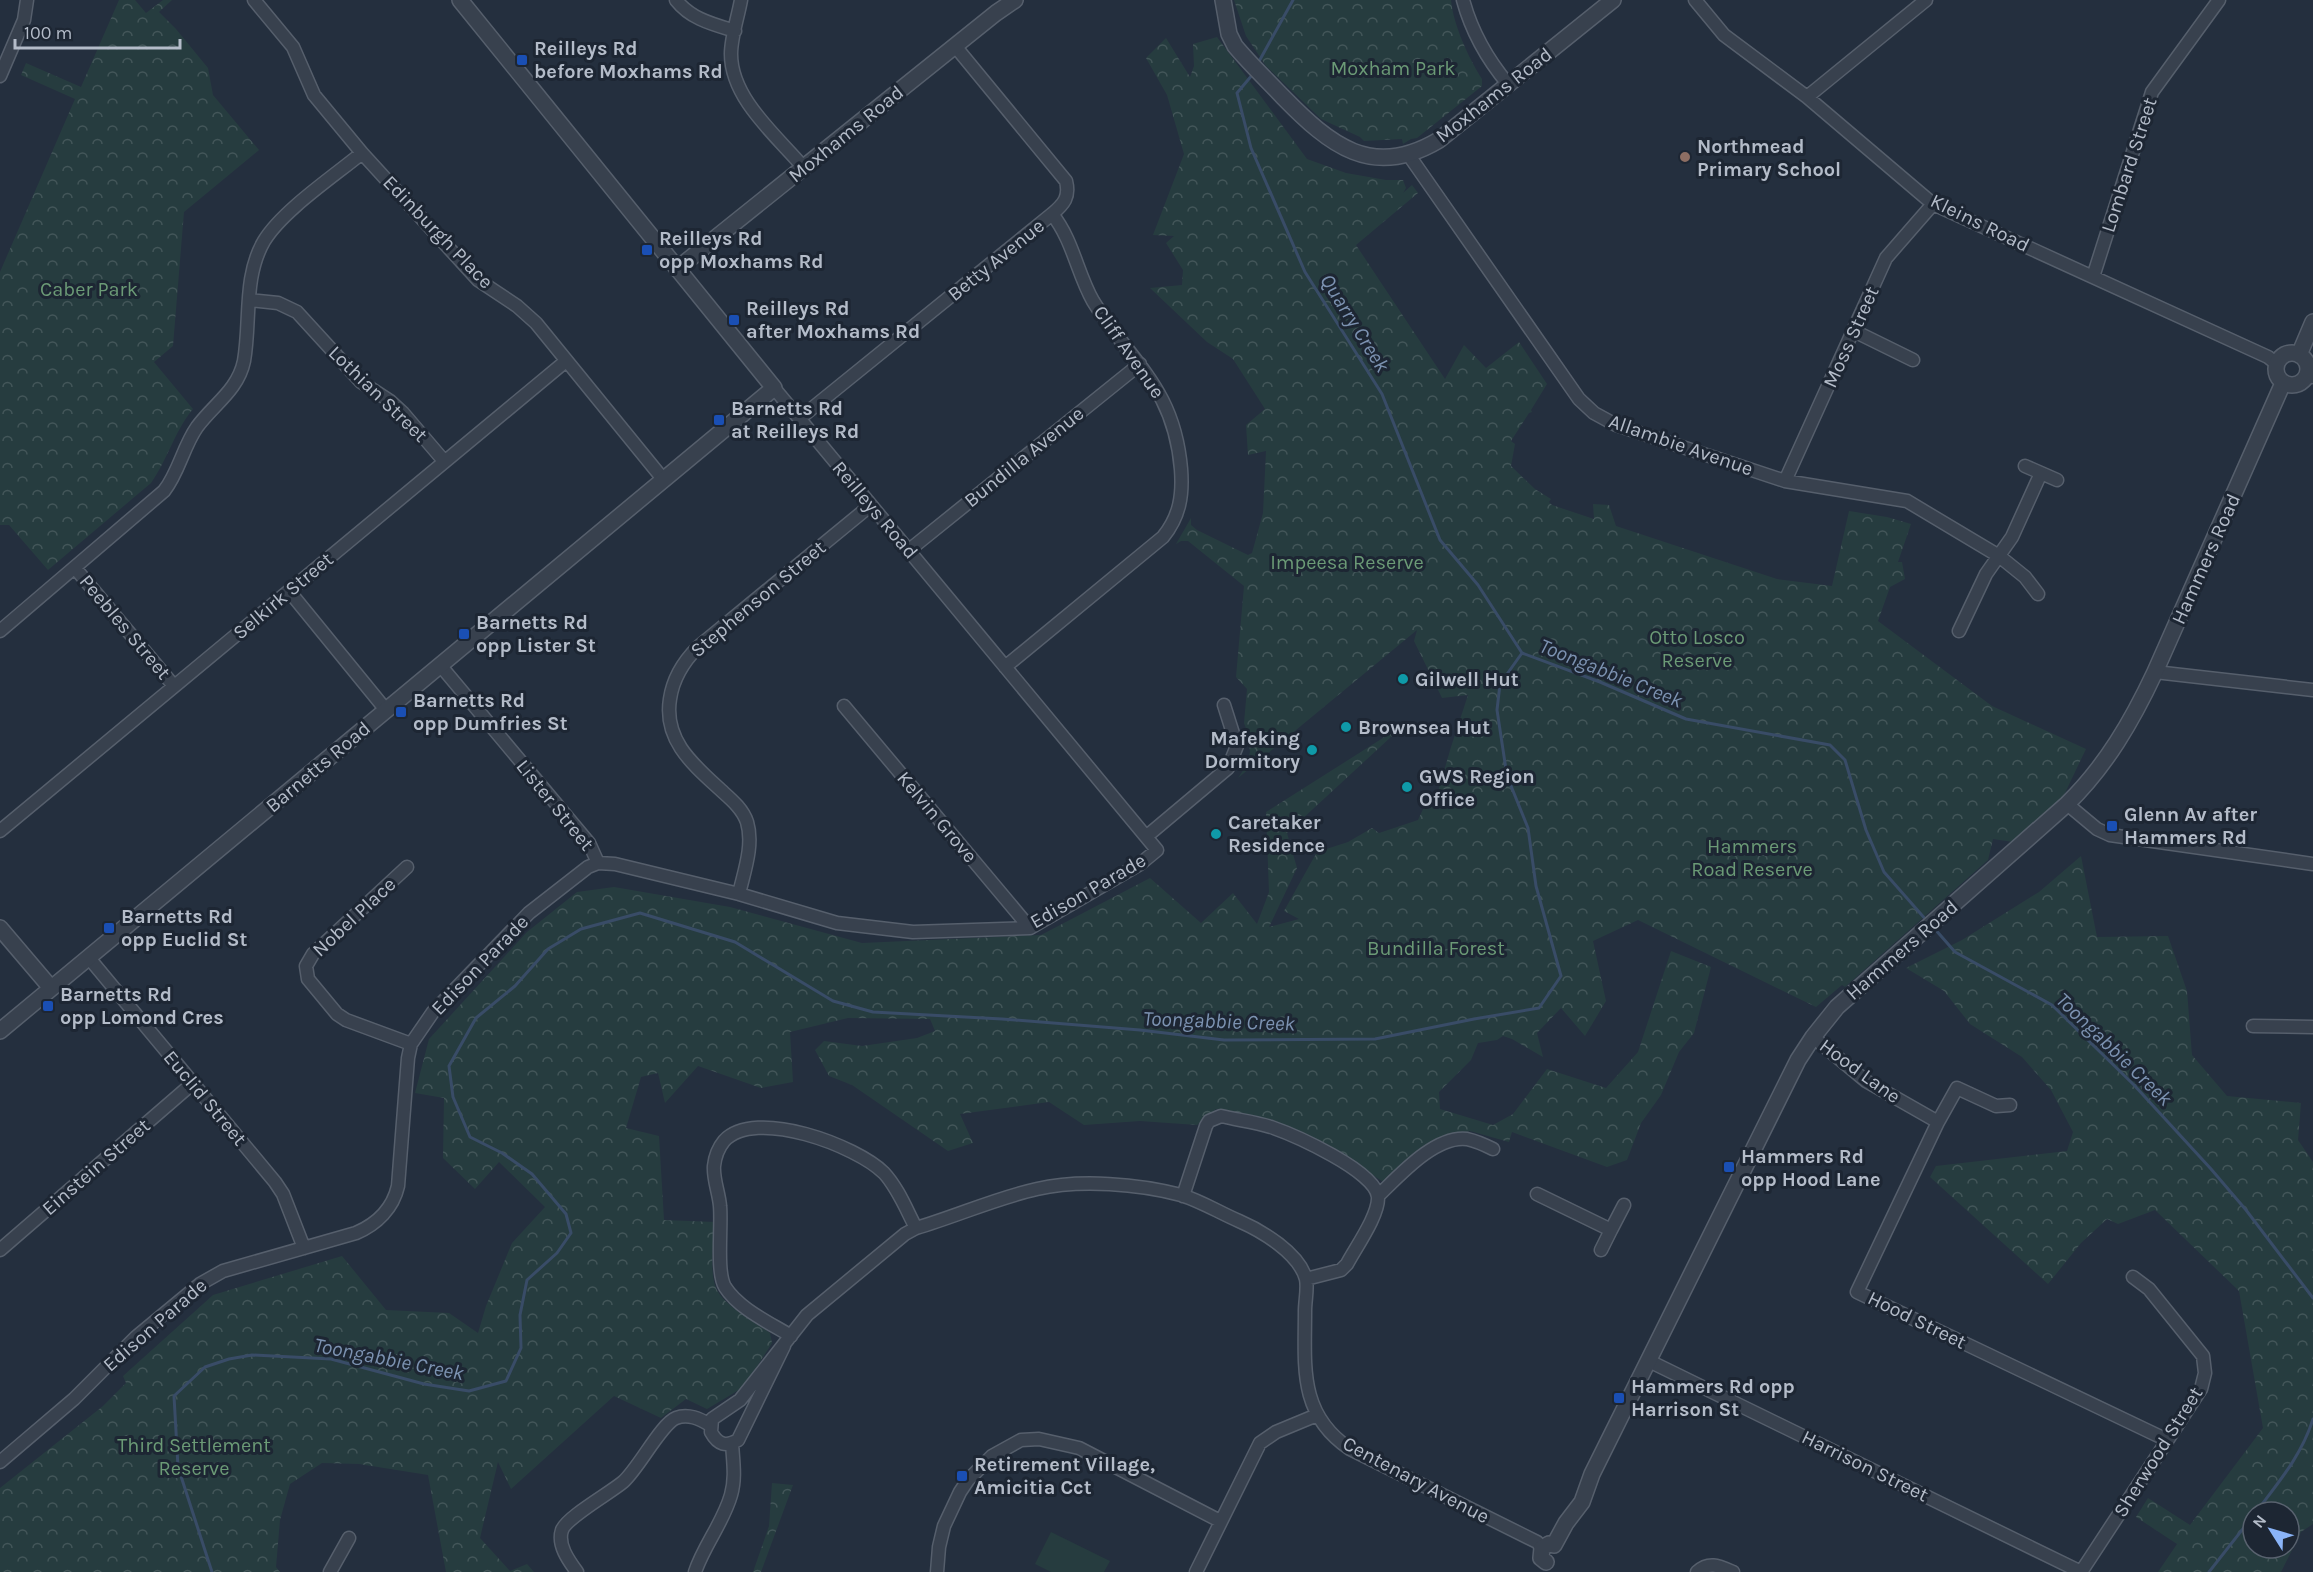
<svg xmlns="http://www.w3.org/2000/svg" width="2313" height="1572" viewBox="0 0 2313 1572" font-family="Karla,sans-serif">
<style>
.grass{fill:#263c3f}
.forest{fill:url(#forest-crowns);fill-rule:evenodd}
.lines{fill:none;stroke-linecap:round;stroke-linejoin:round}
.stream{stroke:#394c67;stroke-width:3}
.minor-casing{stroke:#565f6c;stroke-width:15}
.tertiary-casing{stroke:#565f6c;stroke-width:18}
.minor{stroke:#38414e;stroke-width:12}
.tertiary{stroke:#38414e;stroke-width:15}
.transit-dot{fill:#1a4fb4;stroke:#1d2633;stroke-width:2}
.education-dot{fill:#8d6e63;stroke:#1d2633;stroke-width:2}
.culture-dot{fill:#0f9aa8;stroke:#1d2633;stroke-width:2}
.labels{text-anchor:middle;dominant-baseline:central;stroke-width:6;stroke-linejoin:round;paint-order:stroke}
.poi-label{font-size:20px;font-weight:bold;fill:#b4bcc9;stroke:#1d2633;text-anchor:start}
.park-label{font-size:20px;fill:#6b9a76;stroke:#1d2633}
.street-label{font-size:20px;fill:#b4bcc9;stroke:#1d2633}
.water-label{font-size:21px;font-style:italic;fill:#7c92b1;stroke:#1d2633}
</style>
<defs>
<pattern id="forest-crowns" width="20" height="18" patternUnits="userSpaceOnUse" patternTransform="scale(1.5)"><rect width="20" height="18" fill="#263c3f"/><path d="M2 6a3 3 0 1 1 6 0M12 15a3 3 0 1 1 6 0" fill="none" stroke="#435659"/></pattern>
</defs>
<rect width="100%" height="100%" fill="#242f3e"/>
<path class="grass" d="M1051,1532L1110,1561L1104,1572H1051L1035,1564Z"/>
<path class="forest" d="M119,0H135L146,13L163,0H172L159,12L176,29L208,68L213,95L259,150L184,212L173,346L154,362L193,409C174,432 168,459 151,483L48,570L9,525H0V272L75,99L21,75L26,63L81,87Z
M1234,0H1451C1453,24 1469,59 1482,79V86L1417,138L1411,139L1403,144L1402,139L1364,141L1360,137L1321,119L1266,66L1246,36Z
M1217,37L1307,159L1346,173L1386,180H1403L1406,188L1403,193L1412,185L1418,193L1356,245L1445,379L1464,345L1486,368L1519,342L1547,384L1531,410L1532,412L1529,413L1511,441L1515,444L1511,466L1535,489L1551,499L1549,502L1552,505L1594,519L1593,504L1609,505L1616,526L1777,579L1832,586L1849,511L1887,517L1911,524L1898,562H1902L1905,579L1890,587L1878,621L1992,706L2086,749L2064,795L2033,828L2013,842L1993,839L1988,860L1845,987L1842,985L1816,1007L1638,920L1593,941L1606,1001L1585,1036L1561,1008L1537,1033L1543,1057L1512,1039L1503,1036L1497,1040L1478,1043L1471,1060L1439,1092L1440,1109L1493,1125L1513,1114L1547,1069L1606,1088L1638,1052L1671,951L1711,967L1694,1033L1679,1052L1661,1095L1641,1123L1627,1160L1607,1167L1512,1132L1509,1142L1470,1131L1428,1145L1385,1183L1318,1140L1262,1119L1216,1109L1197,1125L1140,1121L1084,1125L1049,1102L960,1114L973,1143L948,1151L852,1085L829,1076L815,1050L824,1041L862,1046L917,1038L935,1031L930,1019L848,1018L790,1032L793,1082L761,1088L698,1066L665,1103L658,1073L641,1077L626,1128L659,1136L664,1220L715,1222C714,1242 709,1270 716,1288C723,1305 756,1323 770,1333L772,1343L744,1387L707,1409L686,1399L661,1418L614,1396L511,1489L498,1462L480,1538L510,1571L527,1564L534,1572H446L428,1475L359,1464L322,1463L290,1484L280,1520L276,1567L280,1572H0V1488L103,1406L126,1383L123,1376L213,1295L342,1256L386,1310L449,1313L478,1333L486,1306L512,1243L545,1207L499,1162L475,1189L443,1158L444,1098L415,1093L429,1039L527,932L577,892L614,887L730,907L862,943L1041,935L1150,878L1201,923L1233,893L1257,924L1269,892L1266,812L1405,724L1287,833L1297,868L1269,927L1299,919L1284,911L1317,852L1348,842L1372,828L1379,833L1418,820L1424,807L1437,795L1451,747L1468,695L1442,698L1414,641L1417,630L1238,778L1246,766L1250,752L1248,734L1244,723L1247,689L1236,677L1244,586L1188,541H1181L1176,544L1191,518V525L1197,530L1248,555L1252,553L1263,513L1266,451L1248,455L1246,425L1265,409L1233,359L1207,342L1150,288L1182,285L1183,270L1166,243L1174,236L1153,235L1184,154L1167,95L1146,58L1166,38L1190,77L1194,66L1193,44Z
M2081,856L2097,937L2168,936L2187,991L2192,1055L2227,1096L2301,1103L2298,1140L2313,1162V1524L2301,1532L2281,1572H2158L2177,1544L2136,1517L2148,1498L2190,1525L2263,1428L2239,1291L2155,1210L2118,1224L2107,1219L2081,1243L2048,1284L1930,1177L1936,1166L2067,1151L2073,1132L2051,1090L2022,1057L1970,1024L1944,991L1906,968L1962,940L2039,892ZM2253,1512H2289V1548H2253Z
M772,1483L793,1485L761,1572H753L769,1526Z"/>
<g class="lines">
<path class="stream" d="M1257,65L1293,0
M1253,74L1237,93L1251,148L1305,272L1382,394L1440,540L1478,585L1522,653
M1522,653L1600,682L1686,719L1830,745L1845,760L1866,830L1884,872L1927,921
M1934,928L1955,952L2052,1005L2134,1085L2211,1169L2246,1210L2313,1298
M2256,1512C2278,1483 2302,1455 2313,1419
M212,1572L178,1467L174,1396L205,1367L229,1359L252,1355L331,1359L424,1384L469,1391L506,1381L521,1348L520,1315L527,1280L557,1253L571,1233L566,1214L532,1174L502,1153L470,1137L453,1097L449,1066L476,1018L515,986L548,949L581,929L640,913L735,942L833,1001L873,1012L1002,1019L1140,1030L1224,1040L1375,1039L1474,1019L1539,1008L1561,976L1536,886L1528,828L1507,776L1497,710L1500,684L1522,653
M2209,1572L2253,1516"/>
<defs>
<path id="minor" d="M254,0L293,47L314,95L362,153L478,280L517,306L536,323L663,479
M676,0C691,19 712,24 735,31
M741,0C738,17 731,37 731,54C731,99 777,136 804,168
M1463,0C1472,33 1487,59 1508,84
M1695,0L1724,35L1807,97L1933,204L2268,357L2277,364
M955,46L1066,181C1070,197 1064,204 1052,214C1073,240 1077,273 1093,301C1132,364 1174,387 1181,469C1183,495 1180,516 1163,537L1005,667
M0,76L24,20L27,0
M1807,97L1926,0
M1408,154L1579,399L1594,413L1616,425L1785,481L1907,501L1999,556L2025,577L2038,594
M2093,277L2152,92L2219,0
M249,300L278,303L297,312L361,382L390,401L403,413L444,461
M1854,331L1913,360
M2307,375L2313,377
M799,419L1052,214
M2025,466L2057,480
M1785,481L1886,258L1933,204
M908,551L1140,364
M75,568L174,686
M289,591L386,710
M0,631L164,491C179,472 183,447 197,427C214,404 238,390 244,361C251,321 243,277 264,241C282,211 334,176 362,153
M1959,631L1986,574L2012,537L2041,473
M440,665L589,843L598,863
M2155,672L2313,690
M844,706L1030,928
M2067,804L2097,829L2110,835L2313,864
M0,831L566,361
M1147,836L1228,768L1237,746L1224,705
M407,867L313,954L306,966L308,979L337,1014L346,1020L411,1044
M739,894C744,872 754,845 747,822C743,810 733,801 724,793C696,767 663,742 670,699C673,678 684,661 698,647L871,505
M89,958L275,1182L283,1194L304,1248
M2253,1026L2313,1027
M1813,1037L1866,1081L1938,1122
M2010,1105L1996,1106L1957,1088L1938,1122L1857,1292L2167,1440
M1537,1194L1611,1230L1624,1205
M1183,1196L1206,1126L1209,1121L1221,1116C1238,1120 1255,1122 1271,1127C1294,1135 1376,1171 1378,1197C1379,1215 1356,1247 1347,1264L1341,1270L1306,1279
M1378,1196C1399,1176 1435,1135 1467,1139C1476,1141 1485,1145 1493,1149
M0,1250L193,1083
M1601,1250L1611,1230
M791,1336C770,1323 739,1309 725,1287C716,1272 722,1226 720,1206C719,1193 713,1179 714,1166C715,1157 719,1147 724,1141C755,1107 857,1146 884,1173C898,1188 907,1211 916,1228
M784,1346L738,1440C726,1447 718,1445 711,1432L712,1419L740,1400L807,1315L905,1234L916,1228C957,1216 996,1198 1037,1189C1080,1179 1139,1184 1181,1195C1201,1201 1220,1213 1239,1221C1262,1231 1299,1253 1306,1279C1308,1288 1305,1301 1305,1311C1305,1366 1298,1414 1350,1449L1537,1542L1542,1548
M1649,1361L2081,1572
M0,1462L74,1399L136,1337L200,1284L223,1271L356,1233C377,1224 393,1208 398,1186L408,1058L411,1044L433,1012L529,913L588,867L598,863L615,864L739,894L837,923L913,932L1030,928L1140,864L1157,850L774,388
M330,1572L349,1538
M577,1572C569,1561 557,1545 562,1530C567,1517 610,1493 623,1482C639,1468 661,1424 676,1418C688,1413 700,1419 710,1425
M695,1572C704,1545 723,1523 731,1495C736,1478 733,1461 732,1443
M937,1572L939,1547L944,1526L960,1492L968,1480L992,1456L1021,1440L1039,1439L1079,1448L1220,1521
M1196,1572L1260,1443L1276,1432L1317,1415
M1697,1572C1709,1561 1719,1566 1733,1572
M2081,1572L2201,1389L2205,1373L2203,1356L2149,1289L2133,1277"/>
<path id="tertiary" d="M1223,0L1229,34L1235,46C1250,64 1267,80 1283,97C1330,145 1372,180 1439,140L1613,0
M677,269L996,13L1015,0
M2276 369a16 16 0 1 1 32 0a16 16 0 1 1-32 0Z
M2299,355L2313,322
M0,928L51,988
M0,1031L774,388L460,0
M1554,1545L1566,1523L1582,1502L1592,1474L1798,1060L1813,1037L1837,1007L2067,804C2106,766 2132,721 2155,672L2283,383
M1546,1562L1541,1558L1542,1548L1549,1544L1554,1545"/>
</defs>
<use href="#minor" class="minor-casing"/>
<use href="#tertiary" class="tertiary-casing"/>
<use href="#minor" class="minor"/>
<use href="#tertiary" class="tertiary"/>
</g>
<g class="transit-dot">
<rect x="516" y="54" width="12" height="12" rx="3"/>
<rect x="641" y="244" width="12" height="12" rx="3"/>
<rect x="728" y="314" width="12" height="12" rx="3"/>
<rect x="713" y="414" width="12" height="12" rx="3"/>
<rect x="458" y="628" width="12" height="12" rx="3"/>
<rect x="395" y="706" width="12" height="12" rx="3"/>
<rect x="2106" y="820" width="12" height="12" rx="3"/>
<rect x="103" y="922" width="12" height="12" rx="3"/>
<rect x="42" y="1000" width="12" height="12" rx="3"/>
<rect x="1723" y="1161" width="12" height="12" rx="3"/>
<rect x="1613" y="1392" width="12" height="12" rx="3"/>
<rect x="956" y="1470" width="12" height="12" rx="3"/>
</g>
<circle class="education-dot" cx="1685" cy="157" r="6"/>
<g class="culture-dot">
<circle cx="1403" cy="679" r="6"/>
<circle cx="1346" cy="727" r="6"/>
<circle cx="1312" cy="750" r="6"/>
<circle cx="1407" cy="787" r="6"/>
<circle cx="1216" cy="834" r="6"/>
</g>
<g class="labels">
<g class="poi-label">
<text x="534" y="48">Reilleys Rd<tspan x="534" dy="23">before Moxhams Rd</tspan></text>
<text x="1697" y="146">Northmead<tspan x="1697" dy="23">Primary School</tspan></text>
<text x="659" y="238">Reilleys Rd<tspan x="659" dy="23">opp Moxhams Rd</tspan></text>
<text x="746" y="308">Reilleys Rd<tspan x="746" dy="23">after Moxhams Rd</tspan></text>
<text x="731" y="408">Barnetts Rd<tspan x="731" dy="23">at Reilleys Rd</tspan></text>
<text x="476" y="622">Barnetts Rd<tspan x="476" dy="23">opp Lister St</tspan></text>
<text x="1415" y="679">Gilwell Hut</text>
<text x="413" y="700">Barnetts Rd<tspan x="413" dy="23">opp Dumfries St</tspan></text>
<text x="1358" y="727">Brownsea Hut</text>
<text x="1300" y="738" text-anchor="end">Mafeking<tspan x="1300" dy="23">Dormitory</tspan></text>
<text x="1419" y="776">GWS Region<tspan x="1419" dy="23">Office</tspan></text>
<text x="2124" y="814">Glenn Av after<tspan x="2124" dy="23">Hammers Rd</tspan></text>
<text x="1228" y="822">Caretaker<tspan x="1228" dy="23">Residence</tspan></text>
<text x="121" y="916">Barnetts Rd<tspan x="121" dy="23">opp Euclid St</tspan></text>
<text x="60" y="994">Barnetts Rd<tspan x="60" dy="23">opp Lomond Cres</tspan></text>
<text x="1741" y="1156">Hammers Rd<tspan x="1741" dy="23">opp Hood Lane</tspan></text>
<text x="1631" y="1386">Hammers Rd opp<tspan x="1631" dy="23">Harrison St</tspan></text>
<text x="974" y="1464">Retirement Village,<tspan x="974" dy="23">Amicitia Cct</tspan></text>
</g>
<g class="park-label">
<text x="1393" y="68">Moxham Park</text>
<text x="89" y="289">Caber Park</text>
<text x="1347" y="562">Impeesa Reserve</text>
<text x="1697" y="637">Otto Losco<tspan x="1697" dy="23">Reserve</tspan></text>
<text x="1752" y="846">Hammers<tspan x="1752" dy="23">Road Reserve</tspan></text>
<text x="1436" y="948">Bundilla Forest</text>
<text x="194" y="1445">Third Settlement<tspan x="194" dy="23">Reserve</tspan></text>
</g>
<g class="street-label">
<text transform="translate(1494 95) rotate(-38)">Moxhams Road</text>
<text transform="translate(846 134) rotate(-39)">Moxhams Road</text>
<text transform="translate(2129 165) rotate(-72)">Lombard Street</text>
<text transform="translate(1980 223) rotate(26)">Kleins Road</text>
<text transform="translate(438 232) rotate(46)">Edinburgh Place</text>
<text transform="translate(996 260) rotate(-39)">Betty Avenue</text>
<text transform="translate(1851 337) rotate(-66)">Moss Street</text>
<text transform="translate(1129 352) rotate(55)">Cliff Avenue</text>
<text transform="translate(378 394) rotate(44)">Lothian Street</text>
<text transform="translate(1681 445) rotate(19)">Allambie Avenue</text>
<text transform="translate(1024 457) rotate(-39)">Bundilla Avenue</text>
<text transform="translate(875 510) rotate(50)">Reilleys Road</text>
<text transform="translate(2206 559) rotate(-66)">Hammers Road</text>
<text transform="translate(283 596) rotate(-40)">Selkirk Street</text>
<text transform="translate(758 599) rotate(-40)">Stephenson Street</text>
<text transform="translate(125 627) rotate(50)">Peebles Street</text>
<text transform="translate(318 767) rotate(-40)">Barnetts Road</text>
<text transform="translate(555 805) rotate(51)">Lister Street</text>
<text transform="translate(937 817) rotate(50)">Kelvin Grove</text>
<text transform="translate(1088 891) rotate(-30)">Edison Parade</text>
<text transform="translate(354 917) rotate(-43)">Nobel Place</text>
<text transform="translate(1902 950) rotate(-41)">Hammers Road</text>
<text transform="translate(480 965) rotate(-46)">Edison Parade</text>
<text transform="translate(1860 1071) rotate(36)">Hood Lane</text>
<text transform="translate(205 1098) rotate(50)">Euclid Street</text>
<text transform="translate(96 1167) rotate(-41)">Einstein Street</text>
<text transform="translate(1917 1320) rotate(26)">Hood Street</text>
<text transform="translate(155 1325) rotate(-41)">Edison Parade</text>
<text transform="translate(2158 1452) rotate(-58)">Sherwood Street</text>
<text transform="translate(1865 1466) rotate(26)">Harrison Street</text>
<text transform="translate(1416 1480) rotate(28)">Centenary Avenue</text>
</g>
<g class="water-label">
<text transform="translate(1355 323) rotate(58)">Quarry Creek</text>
<text transform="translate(1611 673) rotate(22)">Toongabbie Creek</text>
<text transform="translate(1219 1021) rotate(2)">Toongabbie Creek</text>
<text transform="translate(2114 1049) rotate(44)">Toongabbie Creek</text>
<text transform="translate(389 1359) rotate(11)">Toongabbie Creek</text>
</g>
</g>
<g transform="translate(2271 1530) rotate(307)"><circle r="28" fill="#1d2633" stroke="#59626f" stroke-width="1.5"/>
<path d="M0-4.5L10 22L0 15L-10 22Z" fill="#8ab4f8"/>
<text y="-9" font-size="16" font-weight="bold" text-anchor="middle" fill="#b4bcc9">N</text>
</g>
<path d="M15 39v9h165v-9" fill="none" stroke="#b4bcc9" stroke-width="3"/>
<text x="24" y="39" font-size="18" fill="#b4bcc9" stroke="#1d2633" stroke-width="4.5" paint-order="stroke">100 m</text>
</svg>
